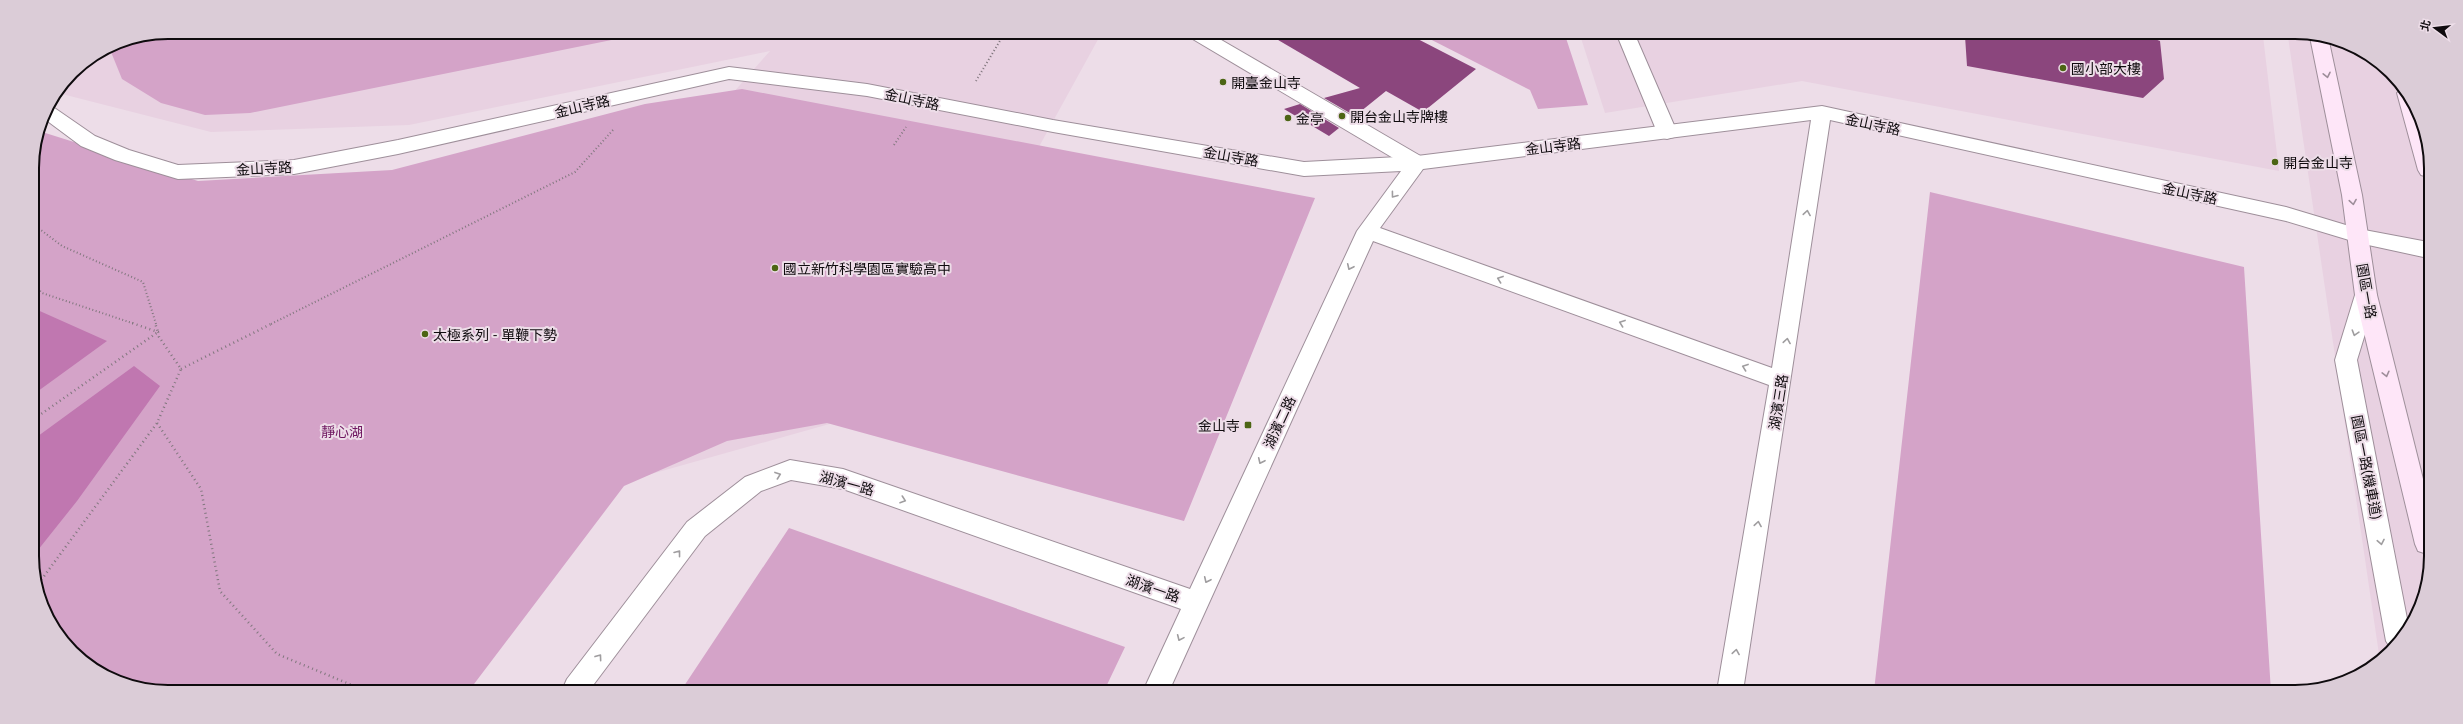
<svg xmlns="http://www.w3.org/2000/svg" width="2463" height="724" viewBox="0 0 2463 724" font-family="Lato,'Noto Sans TC',sans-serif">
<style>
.built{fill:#e8d1e1}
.green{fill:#d4a3c8}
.water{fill:#c077b0}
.building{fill:#8b467d}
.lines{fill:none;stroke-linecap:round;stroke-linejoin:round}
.lane-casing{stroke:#9e8f9a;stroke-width:2}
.street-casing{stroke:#9e8f9a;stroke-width:2}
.secondary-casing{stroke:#9e8f9a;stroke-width:2}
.path-far1{stroke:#81777e;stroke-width:2;stroke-dasharray:1 2.5;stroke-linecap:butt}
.path{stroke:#81777e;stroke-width:2.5;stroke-dasharray:1 3.5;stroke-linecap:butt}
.lane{fill:#fff;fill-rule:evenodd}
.street{fill:#fff;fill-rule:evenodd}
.secondary{fill:#fee6f8;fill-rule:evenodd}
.oneway{stroke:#9e8e9a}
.oneway2{stroke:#9f9d9f}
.poi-dot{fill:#4c6514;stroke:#eddde8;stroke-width:1.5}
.labels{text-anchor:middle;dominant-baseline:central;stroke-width:4;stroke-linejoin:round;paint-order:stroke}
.poi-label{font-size:14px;fill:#0f0b0e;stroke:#eddde8;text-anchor:start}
.street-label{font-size:14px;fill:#0f0b0e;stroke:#eddde8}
.park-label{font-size:14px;fill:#6e155f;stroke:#eddde8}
.rim{fill:none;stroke:#0f0b0e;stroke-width:2}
</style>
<rect width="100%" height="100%" fill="#eddde8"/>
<path class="built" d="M168,32L1101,34L897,405L605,487L442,423L770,51L409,125L211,132L58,93L72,72L116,42Z
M1580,35L2263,36L2279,171L1802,81L1605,113Z
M2288,37H2330L2391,72L2417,108L2428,142L2426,591L2408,631L2380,661Z"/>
<path class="green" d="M168,32L646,33L250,113L205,115L161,103L122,79L109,47L116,42Z
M1422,35H1565L1588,105L1538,109L1530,90Z
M742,89L1315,198L1184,521L827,423L727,441L624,486L471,688L133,687L72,652L46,616L35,582L32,160L39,131L198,181L392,170L645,104Z
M1930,192L2244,267L2271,692L1874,691Z
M789,528L1125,647L1105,689H682Z"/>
<path class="water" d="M33,308L107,341L34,394Z
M134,366L160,386L77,501L34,555V439Z"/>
<path class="building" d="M1268,34L1410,35L1476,69L1423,112L1386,91L1355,116L1324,98L1360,88Z
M1965,36H2147L2160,41L2164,79L2143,98L1967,66Z
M1300,104L1339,128L1329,136L1284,109Z"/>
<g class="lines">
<defs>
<path id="lane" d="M1188,34H1211L1424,158L1427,163L1424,168L1417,170L1410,168L1191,38Z
M1617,35H1635L1677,132L1674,137L1667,139L1660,137L1657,132Z
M2366,287L2373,289L2377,295L2357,360L2409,629L2392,650L2386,641L2335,360L2355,295L2359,289Z"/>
<path id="street" d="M729,67L867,84L1053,120L1304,162L1417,156L1822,106L2286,207L2359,229L2428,242V258L2359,243L2286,221L1830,120L1743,691H1717L1769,385L1373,241L1170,689H1144L1181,609L843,489L791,480L761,491L705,536L591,688H563L567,679L687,522L745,477L790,460L843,469L1190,589L1357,231L1401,171L1304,176L1053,132L867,96L729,79L398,154L294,174L178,179L115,160L81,146L42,117L49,106L53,107L95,136L129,150L178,165L294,160L398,140ZM1811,120L1772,368L1380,228L1423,169Z"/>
<path id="secondary" d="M2310,37H2328L2362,195L2377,295L2427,495V554L2418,551L2415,544L2355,295L2342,195Z
M2403,88C2423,116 2431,142 2428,177L2421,175L2418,170L2397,93Z"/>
</defs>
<use href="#lane" class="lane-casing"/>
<use href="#street" class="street-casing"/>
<use href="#secondary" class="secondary-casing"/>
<path class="path-far1" d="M976,81L1004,34
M894,145L906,127
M33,224L62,246L143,282L156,324
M33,283L42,293L135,324
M271,324L575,172L613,130"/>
<path class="path" d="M181,369L273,323
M34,419L158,332L155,323
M157,423L201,489L220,591L277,654L359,688
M36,587L157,423L181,369L159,337L158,332L132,323"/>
<use href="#lane" class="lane"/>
<use href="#street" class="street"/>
<use href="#secondary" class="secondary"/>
</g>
<defs><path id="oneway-chevron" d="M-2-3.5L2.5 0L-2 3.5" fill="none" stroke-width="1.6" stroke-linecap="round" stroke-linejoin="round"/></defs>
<g class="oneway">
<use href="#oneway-chevron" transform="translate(2327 75) rotate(78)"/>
<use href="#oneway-chevron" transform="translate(2353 202) rotate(81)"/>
<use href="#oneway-chevron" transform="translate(2386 374) rotate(76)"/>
</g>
<g class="oneway2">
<use href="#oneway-chevron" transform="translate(1394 195) rotate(127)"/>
<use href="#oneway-chevron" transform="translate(1807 213) rotate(-81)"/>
<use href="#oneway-chevron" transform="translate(1350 267) rotate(115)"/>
<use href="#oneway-chevron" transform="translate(1500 279) rotate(-160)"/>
<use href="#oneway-chevron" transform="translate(1622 323) rotate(-160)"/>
<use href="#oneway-chevron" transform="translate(2355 333) rotate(107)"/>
<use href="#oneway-chevron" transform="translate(1787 341) rotate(-81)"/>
<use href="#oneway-chevron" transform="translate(1745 367) rotate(-160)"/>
<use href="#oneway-chevron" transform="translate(1261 461) rotate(115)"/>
<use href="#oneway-chevron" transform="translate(778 475) rotate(-20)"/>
<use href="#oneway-chevron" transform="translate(903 500) rotate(19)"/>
<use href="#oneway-chevron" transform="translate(1758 524) rotate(-81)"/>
<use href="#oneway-chevron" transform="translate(2381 542) rotate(79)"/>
<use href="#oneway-chevron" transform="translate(678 553) rotate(-52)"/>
<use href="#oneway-chevron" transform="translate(1207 580) rotate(115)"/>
<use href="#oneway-chevron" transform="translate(1180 638) rotate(114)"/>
<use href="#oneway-chevron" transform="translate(1736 652) rotate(-81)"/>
<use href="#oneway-chevron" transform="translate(599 657) rotate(-54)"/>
</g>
<g class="poi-dot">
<circle cx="2063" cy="68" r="4"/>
<circle cx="1223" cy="82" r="4"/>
<circle cx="1342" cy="116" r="4"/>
<circle cx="1288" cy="118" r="4"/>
<circle cx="2275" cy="162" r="4"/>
<circle cx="775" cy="268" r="4"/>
<circle cx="425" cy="334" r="4"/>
<rect x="1244" y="421" width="8" height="8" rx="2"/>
</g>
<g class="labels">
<g class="poi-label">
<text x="2071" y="68">國小部大樓</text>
<text x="1231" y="82">開臺金山寺</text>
<text x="1350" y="116">開台金山寺牌樓</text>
<text x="1296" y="118">金亭</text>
<text x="2283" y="162">開台金山寺</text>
<text x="783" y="268">國立新竹科學園區實驗高中</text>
<text x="433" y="334">太極系列 - 單鞭下勢</text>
<text x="1240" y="425" text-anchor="end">金山寺</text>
</g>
<g class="street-label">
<text transform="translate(912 99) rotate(12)">金山寺路</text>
<text transform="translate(582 106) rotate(-13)">金山寺路</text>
<text transform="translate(1873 124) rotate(12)">金山寺路</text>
<text transform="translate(1553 146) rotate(-7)">金山寺路</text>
<text transform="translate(1231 156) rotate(10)">金山寺路</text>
<text transform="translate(264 168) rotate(-3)">金山寺路</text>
<text transform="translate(2190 193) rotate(12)">金山寺路</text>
<text transform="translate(2367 291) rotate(80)">園區一路</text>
<text transform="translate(1778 402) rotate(-81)">湖濱三路</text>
<text transform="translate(1279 422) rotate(-65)">湖濱二路</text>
<text transform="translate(2367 467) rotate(79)">園區一路(機車道)</text>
<text transform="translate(847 483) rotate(15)">湖濱一路</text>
<text transform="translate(1153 588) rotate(19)">湖濱一路</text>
</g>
<g class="park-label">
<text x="342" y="431">靜心湖</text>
</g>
</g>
<path d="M0 0H2463V724H0ZM168 39H2295A129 129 0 0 1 2424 168V556A129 129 0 0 1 2295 685H168A129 129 0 0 1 39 556V168A129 129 0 0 1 168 39Z" fill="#dbccd7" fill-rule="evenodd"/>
<path class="rim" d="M168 39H2295A129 129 0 0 1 2424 168V556A129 129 0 0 1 2295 685H168A129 129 0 0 1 39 556V168A129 129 0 0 1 168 39Z"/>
<g transform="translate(2435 28) rotate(285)" stroke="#eddde8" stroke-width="3" paint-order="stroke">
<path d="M0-3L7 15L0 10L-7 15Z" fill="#0f0b0e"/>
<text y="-6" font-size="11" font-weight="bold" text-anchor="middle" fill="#0f0b0e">北</text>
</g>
</svg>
